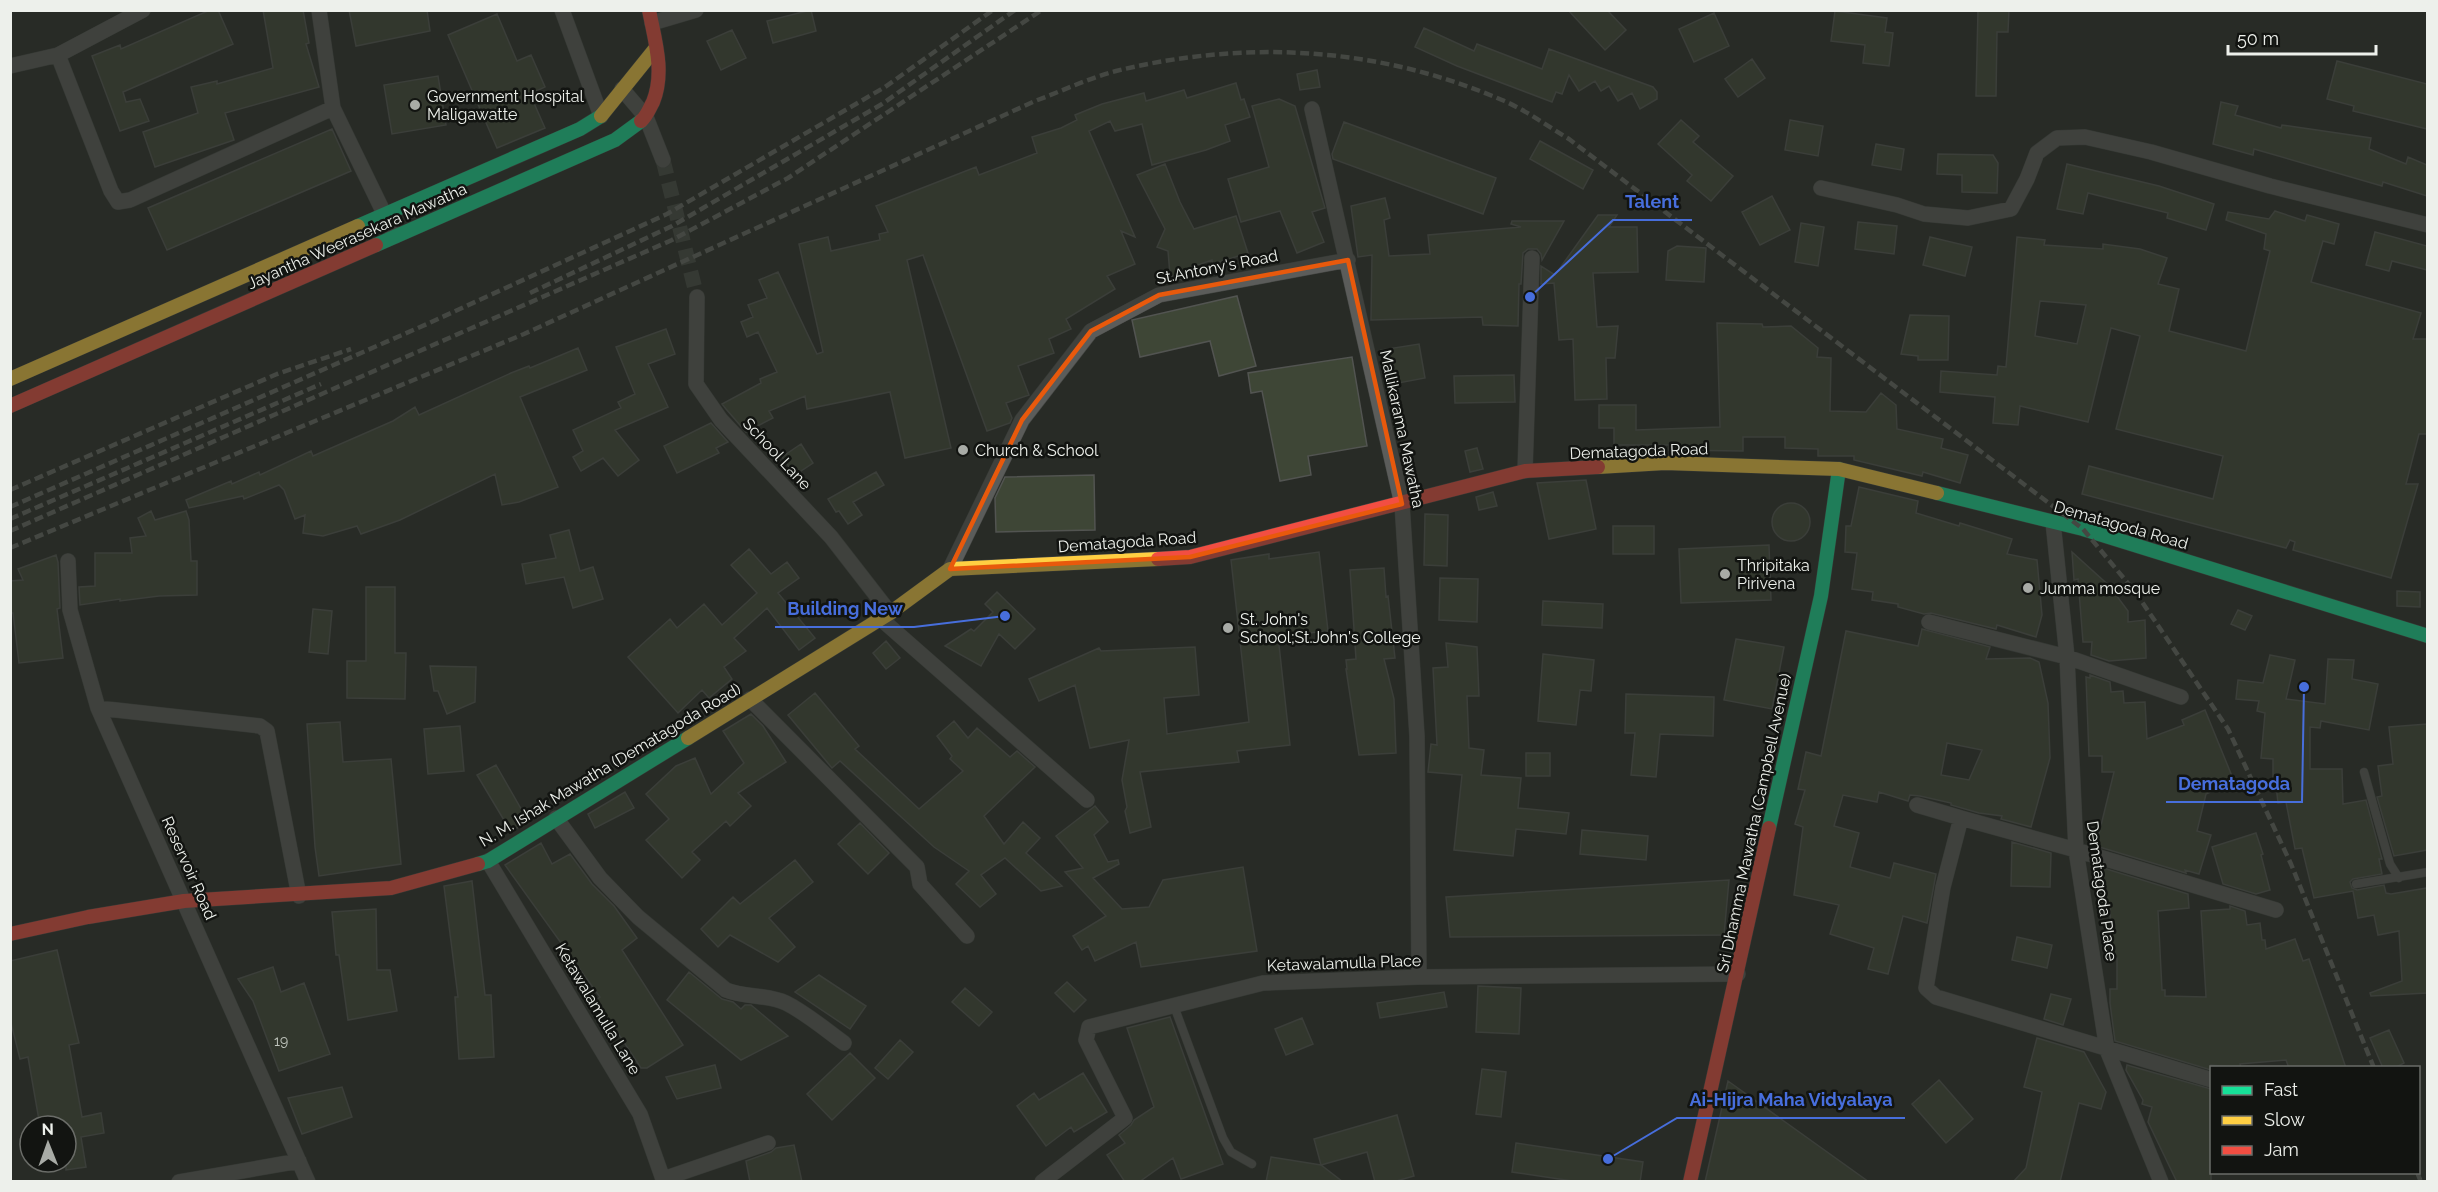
<svg xmlns="http://www.w3.org/2000/svg" width="2438" height="1192" viewBox="0 0 2438 1192" font-family="Raleway,sans-serif">
<style>
.building{fill:#3e4636;stroke:#525451;stroke-width:1.5;fill-rule:evenodd}
.lines{fill:none;stroke-linecap:round;stroke-linejoin:round}
.street-tunnel{stroke:#464944;stroke-width:15;stroke-dasharray:15 8;stroke-linecap:butt}
.lane-casing{stroke:#454744;stroke-width:9}
.street-casing{stroke:#454744;stroke-width:16}
.fast-casing{stroke:#454744;stroke-width:15}
.slow-casing{stroke:#454744;stroke-width:15}
.jam-casing{stroke:#454744;stroke-width:15}
.lane{stroke:#5b5c5a;stroke-width:8}
.street{stroke:#5b5c5a;stroke-width:15}
.fast{stroke:#16e098;stroke-width:14}
.slow{stroke:#ffcf43;stroke-width:14}
.jam{stroke:#f24e42;stroke-width:14}
.rail{stroke:#666865;stroke-width:4.5;stroke-dasharray:9 4.5;stroke-linecap:butt}
.marked{fill:none;stroke:#e8590c;stroke-width:4.5;stroke-linejoin:round}
.poi-dot{fill:#a8aba6;stroke:#121411;stroke-width:2}
.labels{text-anchor:middle;dominant-baseline:central;stroke-width:5;stroke-linejoin:round;paint-order:stroke}
.number-label{font-size:14px;fill:#c1c6be}
.poi-label{font-size:16px;fill:#edf0eb;stroke:#121411;text-anchor:start}
.street-label{font-size:16px;fill:#edf0eb;stroke:#121411}
.leader{fill:none;stroke:#476edc;stroke-width:2}
.callout-dot{fill:#476edc;stroke:#121411;stroke-width:2}
.callout-label{font-size:18px;text-anchor:middle;font-weight:bold;fill:#476edc;stroke:#121411;stroke-width:5;stroke-linejoin:round;paint-order:stroke}
</style>
<rect width="100%" height="100%" fill="#282b26"/>
<path class="building" d="M210,10H218L233,44L123,92L126,102L140,99L149,121L120,131L92,56L120,45L121,49Z
M263,10H303L309,43L306,44L319,87L225,113L234,140L155,167L143,132L198,113L191,87L217,81V84L273,68Z
M349,10H427L430,31L356,46Z
M811,10L816,31L773,43L767,21Z
M1568,10H1607L1626,30L1605,50Z
M1978,10H2009L2008,32H1997L1996,96H1976Z
M1835,11L1887,18L1885,32L1893,33L1889,66L1863,63L1865,45L1831,41Z
M1714,13L1729,46L1694,62L1679,29Z
M497,14L517,61L531,55L545,87L530,94L545,128L497,148L448,35Z
M1424,28L1474,51L1477,44L1542,69L1549,49L1653,87L1657,92V99L1640,109L1632,93L1618,101L1609,86L1601,91L1595,81L1579,91L1569,75L1562,94L1556,92L1552,102L1457,66L1415,47Z
M732,30L746,58L721,70L707,41Z
M1752,59L1765,78L1738,97L1725,79Z
M2337,61L2427,84V129L2353,111L2354,106L2327,99Z
M1317,70L1320,87L1300,90L1297,74Z
M438,76L446,125L392,134L384,85Z
M1236,83L1241,100L1244,99L1250,117L1225,125L1230,141L1206,150L1152,165L1142,124L1115,131L1110,121L1089,131L1135,237L1121,231L1135,264L1107,276L1115,289L1066,319L1071,329L1049,339L1054,353L1018,366L1029,395L1006,403L1012,418L1010,423L987,431L923,255L907,260L951,448L905,458L890,392L807,409L805,396L769,411L773,418L746,432L726,409L722,404L761,383L760,379L777,372L758,332L747,337L741,322L753,317L748,305L767,298L759,280L778,272L817,354L823,352L799,244L828,237L831,251L880,240L879,234L888,232L876,206L976,167L979,175L1037,153L1032,137L1061,128L1077,120L1075,115L1102,104L1144,93L1146,101L1184,90L1187,98Z
M1279,99L1295,106L1325,208L1312,212L1324,242L1297,253L1280,211L1241,222L1228,179L1269,167L1252,106Z
M2221,102L2238,106L2235,115L2281,128L2282,125L2371,138L2369,149L2406,164L2408,157L2427,165V196L2383,182L2382,186L2254,149L2253,155L2213,144Z
M1681,120L1699,136L1693,142L1733,176L1711,201L1687,181L1692,175L1658,144Z
M1790,120L1823,126L1818,156L1785,150Z
M1344,122L1496,178L1483,214L1333,159L1332,154Z
M332,129L351,171L167,250L148,208Z
M1540,141L1593,170L1583,189L1530,159Z
M1876,144L1904,149L1901,170L1872,165Z
M1938,154L1993,155L1998,163L1997,193L1962,192V175L1937,174Z
M1165,164L1180,202L1194,229L1236,216L1248,253L1213,264L1212,260L1186,269L1182,280L1170,275L1168,251L1157,247L1165,229L1137,175Z
M2067,164L2159,186L2214,204L2206,230L2167,218L2168,213L2088,193L2083,214L2057,209Z
M1772,196L1790,230L1760,245L1742,212Z
M1385,198L1390,218L1384,220L1389,256L1430,254L1428,235L1521,227L1511,224L1512,221H1564L1542,260L1541,254L1537,249H1528L1523,253L1521,284H1519L1518,326L1483,325L1482,317L1371,320L1372,255L1358,257L1351,206Z
M2275,211L2305,221L2307,215L2339,224L2334,244L2323,241L2311,282L2421,313L2413,339H2427V434H2419L2406,484H2418L2391,578L2293,550L2295,542L2290,540L2286,548L2082,494L2089,466L2213,499L2223,456L2116,429L2140,336L2111,328L2088,422L2020,406L2018,425L1993,423L1995,397L1940,392L1941,371L1997,375L1998,366L2006,367L2017,237L2045,240L2044,245L2103,249V244L2140,249L2167,258L2158,284L2179,289L2169,331L2246,351L2270,251L2264,249L2266,234L2226,220L2228,212L2269,219ZM2040,301L2086,305L2077,344L2035,336Z
M1598,215H1617L1609,227H1637L1638,272L1593,273L1597,327L1618,326L1615,358H1606L1607,399L1575,400L1573,339L1559,340L1554,283L1541,284V266L1555,275Z
M1858,222L1897,226L1894,254L1855,249Z
M1801,223L1824,227L1818,266L1795,262Z
M2375,232L2427,246V270L2392,261L2389,271L2366,265Z
M1930,237L1972,247L1965,276L1923,265Z
M1677,246L1706,248L1704,282L1666,280L1668,251Z
M1237,296L1256,366L1219,376L1210,341L1140,357L1132,320Z
M1910,315L1949,316L1948,360H1918V356L1901,354Z
M1717,323L1762,324L1763,327L1791,326L1818,348L1817,357L1831,358L1830,411L1866,412L1881,393L1896,405L1897,429L1943,439L1941,448L1968,455L1960,483L1923,472L1922,476L1854,460V456H1818V449L1785,448V437H1743V451L1669,450V445H1614V428H1599V405H1636V430L1720,427Z
M666,329L675,354L648,364L668,407L615,430L639,460L618,476L603,458L581,471L573,457L583,451L573,430L621,408L618,402L635,394L616,347Z
M1419,344L1425,378L1388,385L1381,350Z
M578,348L587,370L520,397L558,487L519,502L502,505L495,474L400,520L361,534L357,526L323,536L303,533L305,515L295,519L284,490L279,485L244,499L243,496L189,508L186,500L231,481L232,484L259,472L260,475L311,451L313,456L393,421L415,407L419,415L511,373L529,366L530,368Z
M1352,357L1367,446L1308,456L1311,475L1280,481L1262,391L1251,393L1248,373Z
M1514,375L1515,402L1455,403L1454,376Z
M711,423L728,442L716,448L719,453L677,473L664,446Z
M801,444L813,463L795,475L782,457Z
M1477,448L1483,469L1470,472L1465,451Z
M876,472L884,485L853,502L862,515L848,524L839,511L836,512L828,499Z
M1094,475L1095,530L996,532L995,498L1005,477Z
M1586,480L1596,529L1549,539L1537,483Z
M1859,487L1918,501L1916,513L1959,526L1960,523L2012,539L2007,554L2037,560L2042,615L2036,637L1997,625L1996,629L1931,613L1924,614L1898,607V604L1872,600L1873,592L1852,589L1857,553L1845,552L1846,526H1851Z
M1493,492L1497,506L1479,510L1476,497Z
M1772 522a19 19 0 1 1 38 0a19 19 0 1 1-38 0Z
M151,511L155,520L186,511L189,520L191,561H197V595L159,596L120,601V599L80,605L79,587L95,586V553H132L130,538L146,536L138,518Z
M1425,514L1448,515L1447,566L1424,565Z
M1613,526H1654V554H1613Z
M569,530L580,571L593,567L603,599L573,608L564,577L526,584L522,564L556,558L550,535Z
M1769,545L1771,600L1681,603L1679,549Z
M749,549L771,574L787,562L799,578L778,593L815,638L799,650L767,608L734,638L746,651L724,667L732,679L709,698L702,690L678,713L628,657L670,619L677,628L704,604L722,625L757,593L731,565Z
M1319,552L1328,631L1278,636L1290,745L1237,751L1239,762L1140,772L1151,827L1130,833L1125,811L1127,807L1122,780L1129,740L1090,748L1075,685L1039,701L1029,679L1099,648L1101,651L1195,647L1199,695L1164,698L1167,734L1249,722L1231,560L1269,554V559Z
M2072,552L2115,591L2116,595L2128,611V622L2145,620L2146,658L2109,661L2091,655L2092,642H2083L2078,579L2074,580Z
M56,555L58,562L60,608L57,609L63,658L19,663L13,613H10V581L23,580L18,569Z
M1384,568L1386,597L1388,596L1395,658L1384,659L1394,699L1396,753L1359,755L1346,669H1347L1346,660L1356,659L1350,570Z
M1440,578L1478,579L1477,622L1439,620Z
M366,587H395V653H406L405,699L347,698V661H366Z
M2397,591L2420,592V607L2397,606Z
M997,592L1035,629L1015,649L999,634L981,666L945,646L971,629L974,631L993,612L985,604Z
M1543,601L1603,604L1602,628L1542,625Z
M313,609L332,611L328,654L309,652Z
M2238,610L2252,616L2245,630L2231,624Z
M1922,629L1990,647L1986,659L2030,658L2039,662L2048,703L2050,758L2031,827L2001,819L2002,816L1979,813L1951,805V803L1920,796L1910,795L1908,801L1879,792L1877,802L1843,795L1834,826L1859,833L1850,867L1890,878L1894,863L1936,874L1927,923L1903,916L1888,974L1868,969L1874,948L1830,934L1839,905L1794,895L1803,827L1795,824L1805,790L1798,789L1806,752L1821,756L1846,631L1918,646ZM1947,743L1982,750L1969,780L1941,775Z
M1736,639L1784,647L1772,709L1724,700Z
M886,641L900,658L886,669L873,653Z
M1446,643L1477,647L1479,696H1467L1469,748L1484,750L1481,775L1521,778L1518,808L1569,813L1566,834L1516,829L1513,856L1454,850L1462,775L1428,772L1431,744L1437,745L1433,668L1448,667Z
M1543,654L1594,660L1591,691L1580,690L1576,725L1538,721Z
M2270,655L2295,660L2286,699L2325,704L2328,659L2354,660L2352,679L2378,684L2369,730L2321,721L2320,728L2310,727V769H2342L2343,804L2366,800L2382,859H2379L2382,874L2353,879L2350,882L2352,888L2357,890L2384,885L2386,893L2391,894L2427,888V993L2371,996L2370,993L2402,981L2399,931L2378,935L2374,915L2358,918L2353,891L2314,898L2302,848L2295,849L2286,802L2278,803L2276,785H2273V759L2261,758L2265,713L2257,711L2259,701L2236,699L2238,680L2263,683Z
M430,666L476,667L475,702L447,714L438,691H434Z
M2090,675L2110,682L2111,692L2123,691L2124,703L2145,702L2147,739L2184,725L2182,720L2205,710L2234,781L2206,794L2197,831L2211,835L2199,874L2185,870L2186,873L2096,846L2114,772H2102V756H2089L2086,677L2090,678Z
M815,693L859,746L855,749L919,809L963,771L950,759L952,756L937,736L954,721L968,738L977,728L1010,757L1017,751L1035,767L984,816L1004,844L1023,822L1040,838L1026,853L1062,886L1041,891L1005,858L981,875L996,894L980,907L956,884L969,871L934,847L840,761L832,768L788,715Z
M1626,694L1714,697L1713,736L1660,734L1656,777L1631,775L1635,733H1625Z
M751,714L763,726L786,762L738,793L751,806L730,826L726,821L692,852L700,860L682,878L646,840L669,819L646,794L676,766L695,758L711,794L744,763L723,731Z
M340,722L343,762L391,759L401,864L319,876L315,847L307,724Z
M2427,724V850L2394,856L2377,797L2382,796L2378,766L2393,764L2389,727Z
M460,726L464,771L428,774L424,729Z
M1526,753H1550V776H1526Z
M496,765L528,821L511,832L477,775Z
M625,792L634,808L595,828L588,814Z
M1095,806L1108,822L1094,835L1108,862L1118,860L1119,864L1093,878L1122,909L1149,907L1163,880L1243,867L1257,951L1141,967L1136,942L1095,961L1088,946L1082,950L1073,936L1106,916L1065,872L1083,868L1056,836Z
M860,823L889,853L868,874L838,844Z
M1582,830L1648,836L1646,860L1580,854Z
M2256,833L2263,854L2261,855L2270,890L2256,894L2223,884L2212,847Z
M2012,842L2051,853L2050,887L2011,886Z
M541,843L552,864L570,854L592,884L614,906L637,938L622,950L683,1045L647,1068H641L596,1000L600,997L505,865Z
M795,860L813,882L769,918L795,947L778,962L730,935L718,947L701,929L733,897L740,904Z
M2100,867L2188,894L2189,908L2158,911L2162,990H2165V996L2206,997L2201,911L2230,909V906L2245,911L2247,925L2260,923L2262,940H2265L2266,949L2295,939L2303,961L2309,959L2346,1068H2289L2286,1060L2240,1064L2241,1068L2211,1065V1070L2115,1041L2110,1003V989H2117V958H2111L2110,907H2101Z
M1729,880L1724,935L1450,937L1446,897Z
M472,881L485,995H491L494,1057L459,1059L455,997H458L444,886Z
M376,909L377,970H390L397,1011L348,1020L339,955H336L332,912Z
M2017,937L2052,945L2047,968L2012,960Z
M57,950L79,1043L69,1045L82,1117L101,1113L104,1133L81,1137L86,1167L66,1170V1126H40L28,1057L20,1059L10,1019V961Z
M273,967L281,992L304,983L330,1054L279,1071L253,1001L238,979Z
M689,972L722,999L733,1002L741,1009L745,1005H751L788,1036L741,1060L667,1000Z
M819,975L866,1006L850,1029L795,992Z
M1067,982L1086,1000L1074,1012L1055,993Z
M1478,986L1521,988L1519,1034L1476,1032Z
M965,988L992,1012L979,1026L952,1002Z
M1444,992L1447,1007L1380,1018L1377,1003Z
M2051,994L2071,999L2063,1025L2044,1019Z
M1170,1017L1223,1164L1181,1179L1173,1158L1139,1182H1125L1107,1155L1125,1143L1119,1135L1131,1125L1134,1120L1154,1107L1127,1028Z
M1302,1018L1313,1044L1286,1055L1275,1029Z
M2389,1030L2404,1063L2395,1068H2383L2370,1038Z
M2037,1038L2084,1052L2106,1092L2101,1109L2079,1103L2060,1182H2013L2026,1168L2042,1092L2024,1087Z
M900,1040L913,1052L888,1079L875,1068Z
M850,1053L875,1078L832,1120L807,1094Z
M715,1065L721,1088L677,1099L666,1077Z
M2127,1065L2211,1089V1182H2177L2148,1122L2152,1107L2142,1104L2143,1100L2126,1070Z
M1482,1069L1506,1072L1501,1117L1476,1114Z
M1083,1073L1107,1112L1074,1132L1071,1127L1046,1146L1017,1106L1034,1093L1039,1100Z
M1939,1080L1973,1119L1946,1143L1912,1104Z
M1728,1081L1869,1182H1705Z
M342,1087L352,1117L302,1134L288,1098Z
M1397,1115L1414,1176L1393,1182H1375L1367,1152L1321,1165L1314,1139Z
M1516,1143L1643,1162L1640,1182H1579L1512,1172Z
M794,1145L802,1182H750L746,1161L771,1152L776,1148Z
M1271,1157L1321,1165L1343,1182H1266Z"/>
<g class="lines">
<path class="street-tunnel" d="M663,160L697,297"/>
<defs>
<path id="lane" d="M2364,772L2390,864L2399,878
M2356,884L2428,872
M1174,1006L1223,1138L1231,1152L1252,1164"/>
<path id="street" d="M319,10L333,108L395,236
M562,10L601,116
M652,23L696,10
M58,55L111,191L118,202L130,200L333,108
M10,66L58,55L143,10
M622,89L646,117L663,160
M1312,109L1402,504L1417,736L1419,977
M1821,188L1897,205L1924,214L1968,218L2011,209L2027,179L2037,153L2057,138L2085,137L2151,152L2270,186L2428,225
M697,297L696,384L721,420L831,537L890,613
M1525,471L1532,258
M2053,522L2067,657L2076,850L2107,1050L2161,1182
M68,561L70,610L98,708L308,1182
M950,569L1022,420L1091,331L1159,295L1348,260
M881,619L1087,800
M1929,622L2067,657L2181,697
M750,699L917,867L920,884L967,936
M98,708L260,726L267,731L299,896
M1917,805L1961,818
M556,818L600,878L638,917L726,990C745,998 767,994 786,1003C806,1013 826,1030 844,1043
M488,861L640,1114L664,1182
M2212,1080L1936,997L1926,988L1943,887L1961,818L2076,850L2276,910
M663,1179L768,1143
M179,1182L299,1161
M1042,1182L1125,1118L1086,1040L1089,1027L1263,983L1419,977L1738,974"/>
<path id="fast" d="M358,226L580,129L601,116
M376,245L615,140L641,121
M1937,493L2083,529L2428,636
M1769,828L1821,596L1839,469
M478,864L488,861L688,738"/>
<path id="slow" d="M601,116L655,49
M10,379L358,226
M1598,467L1665,463L1839,469L1937,493
M688,738L890,613L950,569L1158,559"/>
<path id="jam" d="M641,121C647,116 649,109 653,102C665,72 655,41 649,10
M10,406L376,245
M1158,559L1190,557L1525,471L1598,467
M10,934L88,917L184,901L391,888L478,864
M1690,1182L1769,828"/>
</defs>
<use href="#lane" class="lane-casing"/>
<use href="#street" class="street-casing"/>
<use href="#fast" class="fast-casing"/>
<use href="#slow" class="slow-casing"/>
<use href="#jam" class="jam-casing"/>
<use href="#lane" class="lane"/>
<use href="#street" class="street"/>
<use href="#fast" class="fast"/>
<use href="#slow" class="slow"/>
<use href="#jam" class="jam"/>
<path class="rail" d="M530,293L672,226L882,104L1015,10
M10,490L277,374L351,349
M10,507L427,324L667,214L885,87L993,10
M10,519L321,384
M10,531L672,240L788,178L1042,10
M10,548L524,334L1035,101C1062,91 1089,78 1116,71C1247,39 1379,47 1502,100C1526,110 1547,126 1569,139L2083,529L2136,593L2228,729L2291,864L2374,1068
M2417,1172L2421,1182"/>
</g>
<path d="M0 0H2438V1192H0ZM1348,260L1402,504L1190,557L950,569L1022,420L1091,331L1159,295Z" fill="#282b26" fill-opacity=".55" fill-rule="evenodd"/>
<path class="marked" d="M1348,260L1402,504L1190,557L950,569L1022,420L1091,331L1159,295Z"/>
<g class="poi-dot">
<circle cx="415" cy="105" r="6"/>
<circle cx="963" cy="450" r="6"/>
<circle cx="1725" cy="574" r="6"/>
<circle cx="2028" cy="588" r="6"/>
<circle cx="1228" cy="628" r="6"/>
</g>
<g class="labels">
<g class="number-label">
<text x="281" y="1041">19</text>
</g>
<g class="poi-label">
<text x="427" y="96">Government Hospital<tspan x="427" dy="18">Maligawatte</tspan></text>
<text x="975" y="450">Church &amp; School</text>
<text x="1737" y="565">Thripitaka<tspan x="1737" dy="18">Pirivena</tspan></text>
<text x="2040" y="588">Jumma mosque</text>
<text x="1240" y="619">St. John's<tspan x="1240" dy="18">School;St.John's College</tspan></text>
</g>
<g class="street-label">
<text transform="translate(357 236) rotate(-24)">Jayantha Weerasekara Mawatha</text>
<text transform="translate(1217 267) rotate(-11)">St.Antony's Road</text>
<text transform="translate(1402 429) rotate(78)">Mallikarama Mawatha</text>
<text transform="translate(1639 451) rotate(-2)">Dematagoda Road</text>
<text transform="translate(777 454) rotate(47)">School Lane</text>
<text transform="translate(2121 525) rotate(16)">Dematagoda Road</text>
<text transform="translate(1127 542) rotate(-4)">Dematagoda Road</text>
<text transform="translate(610 765) rotate(-31)">N. M. Ishak Mawatha (Dematagoda Road)</text>
<text transform="translate(1754 823) rotate(-78)">Sri Dhamma Mawatha (Campbell Avenue)</text>
<text transform="translate(189 868) rotate(66)">Reservoir Road</text>
<text transform="translate(2102 891) rotate(82)">Dematagoda Place</text>
<text transform="translate(1344 963) rotate(-2)">Ketawalamulla Place</text>
<text transform="translate(598 1009) rotate(59)">Ketawalamulla Lane</text>
</g>
</g>
<path class="leader" d="M1530 297L1613 220H1692M1005 616L914 627H775M2304 687L2302 802H2166M1608 1159L1677 1118H1905"/>
<g class="callout-dot">
<circle cx="1530" cy="297" r="6"/>
<circle cx="1005" cy="616" r="6"/>
<circle cx="2304" cy="687" r="6"/>
<circle cx="1608" cy="1159" r="6"/>
</g>
<g class="callout-label">
<text x="1652" y="208">Talent</text>
<text x="845" y="615">Building New</text>
<text x="2234" y="790">Dematagoda</text>
<text x="1791" y="1106">Ai-Hijra Maha Vidyalaya</text>
</g>
<rect width="2438" height="1192" fill="none" stroke="#edf0eb" stroke-width="24"/>
<rect x="2210" y="1066" width="210" height="108" fill="#121411" stroke="#6a6c68" stroke-width="1.5"/>
<rect x="2222" y="1086" width="30" height="9" fill="#16e098" stroke="#6a6c68" stroke-width="1.5"/>
<text x="2264" y="1096" font-size="18" fill="#edf0eb">Fast</text>
<rect x="2222" y="1116" width="30" height="9" fill="#ffcf43" stroke="#6a6c68" stroke-width="1.5"/>
<text x="2264" y="1126" font-size="18" fill="#edf0eb">Slow</text>
<rect x="2222" y="1146" width="30" height="9" fill="#f24e42" stroke="#6a6c68" stroke-width="1.5"/>
<text x="2264" y="1156" font-size="18" fill="#edf0eb">Jam</text>
<g transform="translate(48 1144) rotate(359)"><circle r="28" fill="#121411" stroke="#6a6c68" stroke-width="1.5"/>
<path d="M0-4.5L10 22L0 15L-10 22Z" fill="#a8aba6"/>
<text y="-9" font-size="16" font-weight="bold" text-anchor="middle" fill="#edf0eb">N</text>
</g>
<path d="M2228 45v9h148v-9" fill="none" stroke="#edf0eb" stroke-width="3"/>
<text x="2237" y="45" font-size="18" fill="#edf0eb" stroke="#121411" stroke-width="4.5" paint-order="stroke">50 m</text>
</svg>
